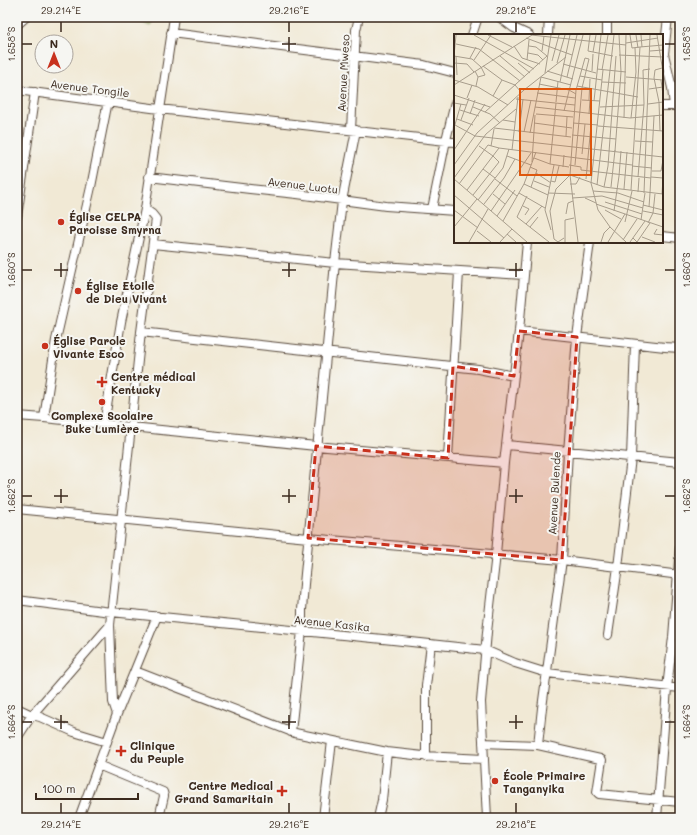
<svg xmlns="http://www.w3.org/2000/svg" width="697" height="835" viewBox="0 0 697 835" font-family="Mali,sans-serif">
<style>
.green{fill:#b6d77f;stroke:#78804e}
.lines{fill:none;stroke-linecap:round;stroke-linejoin:round}
.minor-casing{stroke:#564739;stroke-width:10}
.minor{stroke:#fff;stroke-width:8}
.marked{fill:#c8321e;fill-opacity:0.2;stroke:#c8321e;stroke-width:3;stroke-dasharray:8 5;stroke-linejoin:round}
.ticks{fill:none;stroke:#3b2a1e;stroke-width:1.5}
.poi-dot{fill:#c8321e;stroke:#f6f6f2;stroke-width:1.5}
.labels{text-anchor:middle;dominant-baseline:central;stroke-width:4;stroke-linejoin:round;paint-order:stroke}
.street-label{font-size:11px;fill:#3b2a1e;stroke:#f6f6f2}
.poi-label{font-size:11px;font-weight:bold;fill:#3b2a1e;stroke:#f6f6f2;text-anchor:start}
.inset-road{fill:none;stroke:#a89d8c;stroke-width:1}
.view{fill:#df570d;fill-opacity:0.15;stroke:#df570d;stroke-width:2}
.inset-edge{fill:none;stroke:#3b2a1e;stroke-width:2}
.neatline{fill:none;stroke:#3b2a1e;stroke-width:1.5}
.ticks-label{font-size:10px;text-anchor:middle;fill:#3b2a1e}
</style>
<rect width="100%" height="100%" fill="#f6f6f2"/>
<filter id="ink" filterUnits="userSpaceOnUse"><feTurbulence type="fractalNoise" baseFrequency=".025" numOctaves="2"/><feDisplacementMap in="SourceGraphic" scale="8" xChannelSelector="R" yChannelSelector="G"/><feConvolveMatrix kernelMatrix="1 2 1 2 8 2 1 2 1" color-interpolation-filters="sRGB"/></filter>
<filter id="wash" filterUnits="userSpaceOnUse"><feTurbulence type="fractalNoise" baseFrequency=".012" numOctaves="4" result="noise"/><feDisplacementMap in="SourceGraphic" scale="16" xChannelSelector="R" yChannelSelector="G"/><feGaussianBlur stdDeviation="0.9" result="paint"/><feColorMatrix in="noise" values="0 0 0 0 0 0 0 0 0 0 0 0 0 0 0 0 0 1.4 0 .05"/><feComposite in="paint" operator="in"/></filter>
<g filter="url(#wash)">
<rect width="100%" height="100%" fill="#f1e9d5"/>
<path class="green" d="M129,17H154L150,26Z"/>
</g>
<g filter="url(#ink)">
<g class="lines">
<defs>
<path id="minor" d="M499,17L514,28L529,35
M668,17L664,54L672,88L674,106
M17,25L26,17
M171,33L424,65L455,73
M472,35L478,17
M548,35L549,17
M607,35V17
M17,90L159,109L455,142
M662,106H680
M351,130L356,30L359,17
M149,177L250,189L297,194L386,206L455,211
M432,209L446,140L455,103
M17,217L35,92
M662,236L680,238
M153,244L335,263L524,275
M519,331L665,347L680,348
M141,332L478,369L514,376
M17,416L44,418L316,446L504,463
M44,418L56,340L91,187L108,101
M104,424L121,322L145,209L174,17
M507,445L680,462
M448,458L459,272
M17,509L308,538L562,560L680,575
M17,600L111,612L393,640L485,650L515,663L547,673L680,688
M608,635L618,567L631,458L635,344
M135,671L295,733L387,752L423,756L484,759
M17,708L32,715L40,717L74,732L107,742
M117,714L113,702L110,625L141,332L156,219L152,214L145,209
M291,732L302,631V610L304,584L335,263L342,201L356,130
M17,738L32,715L110,625
M483,743L538,745L600,759L602,760L597,792L599,794L680,802
M538,745L542,708L562,560L568,452L577,337L590,242
M426,757V686L431,644
M98,765L163,792L164,796L159,818
M79,818L117,714L157,616
M323,818L332,741
M378,818L382,800L387,752
M487,818L481,702L487,632L496,554L504,463L519,331L527,242
M657,818L667,688L673,637L680,547"/>
</defs>
<use href="#minor" class="minor-casing"/>
<use href="#minor" class="minor"/>
</g>
</g>
<path class="marked" d="M519,331L577,337L562,560L308,538L316,446L448,458L453,366L514,376Z"/>
<path class="ticks" d="M61,22V32M289,22V32M516,22V32M289,37V51M22,44H32M282,44H296M665,44H675M61,263V277M289,263V277M516,263V277M22,270H32M54,270H68M282,270H296M509,270H523M665,270H675M61,489V503M289,489V503M516,489V503M22,496H32M54,496H68M282,496H296M509,496H523M665,496H675M61,715V729M289,715V729M516,715V729M22,722H32M54,722H68M282,722H296M509,722H523M665,722H675M61,803V813M289,803V813M516,803V813"/>
<g class="poi-dot">
<circle cx="61" cy="222" r="4"/>
<circle cx="78" cy="291" r="4"/>
<circle cx="45" cy="346" r="4"/>
<path d="M100 376h4v4h4v4h-4v4h-4v-4h-4v-4h4z"/>
<circle cx="102" cy="402" r="4"/>
<path d="M119 745h4v4h4v4h-4v4h-4v-4h-4v-4h4z"/>
<circle cx="495" cy="781" r="4"/>
<path d="M280 785h4v4h4v4h-4v4h-4v-4h-4v-4h4z"/>
</g>
<g class="labels">
<g class="street-label">
<text transform="translate(343 73) rotate(-87)">Avenue Mweso</text>
<text transform="translate(90 88) rotate(7)">Avenue Tongile</text>
<text transform="translate(303 185) rotate(7)">Avenue Luotu</text>
<text transform="translate(554 493) rotate(-87)">Avenue Bulende</text>
<text transform="translate(332 623) rotate(6)">Avenue Kasika</text>
</g>
<g class="poi-label">
<text x="69" y="216">Église CELPA<tspan x="69" dy="13">Paroisse Smyrna</tspan></text>
<text x="86" y="285">Église Etoile<tspan x="86" dy="13">de Dieu Vivant</tspan></text>
<text x="53" y="340">Église Parole<tspan x="53" dy="13">Vivante Esco</tspan></text>
<text x="111" y="376">Centre médical<tspan x="111" dy="13">Kentucky</tspan></text>
<text x="102" y="415" text-anchor="middle">Complexe Scolaire<tspan x="102" dy="13">Buke Lumière</tspan></text>
<text x="130" y="745">Clinique<tspan x="130" dy="13">du Peuple</tspan></text>
<text x="503" y="775">École Primaire<tspan x="503" dy="13">Tanganyika</tspan></text>
<text x="273" y="785" text-anchor="end">Centre Medical<tspan x="273" dy="13">Grand Samaritain</tspan></text>
</g>
</g>
<g transform="translate(454 34)">
<rect width="209" height="209" fill="#f1e9d5"/>
<path class="inset-road" d="M20,1L80,35M34,1L58,13M77,1L172,11M136,1L134,17L159,22M176,1L178,14L186,13M182,1L184,14M187,1L188,13M203,1L209,38M72,4L118,21M172,9L204,4M2,10L25,15L66,47M60,12L68,24L86,30M88,17L90,2M196,17L209,16M139,18L142,1M74,19L84,21L89,26M165,21L209,23M0,22L18,25L27,33M0,22L2,1M2,22L3,41M46,22L71,43M16,24L22,13M20,26L37,1M73,26L75,6M98,27L105,1M0,29L13,30L20,38M64,29L76,39M103,29L111,1M109,30L142,39M29,32L48,46L61,51L67,58M143,35L172,38M148,36L154,1M149,36L137,149L144,176L156,193L172,208M21,37L24,43L22,52M93,37L119,45M138,37L139,20M91,39L97,1M126,42L148,46M24,43L31,41L27,33M113,43L123,1M172,43L209,46M0,46L24,53L54,71M207,46L209,61M106,48L116,1M148,48L172,49M85,50L115,56L122,60M0,51L78,1M123,52L184,63M195,55L209,53M83,59L121,64M0,61L36,73M39,62L48,46M13,64L18,51M62,65L121,71M128,66L146,67M135,66L136,45M140,67L147,1M102,68L104,47M0,69L12,71M194,70L209,68M19,73L36,80L46,89M81,73L176,84L209,81M146,73L190,71M6,76L25,82M110,77L129,1M31,78L93,22L82,13L75,12M16,80L21,66M82,80L119,83M135,80L136,66M170,84L172,1M177,84L182,38L181,14M3,85L19,91M7,86L15,64M49,86L61,88M80,89L118,94M119,89L144,91M1,91L21,102M144,92L209,97M0,94L7,70M40,94L117,103M206,97L205,68L200,44L201,36L208,34M65,98L69,65M70,98L77,66M76,99L87,43L117,51M118,101L162,105M21,102L209,123M112,102L113,83M181,107L199,108M25,112L39,122M37,112L40,95M0,116L31,70M58,116L64,63M161,117L167,38L165,1M128,120L131,90M53,122L77,131M80,124L96,130L115,133M78,128L81,81M96,130L102,69M0,131L23,99L70,56L112,23M115,131L127,133V136L197,144M178,132L198,134M76,133L83,136L77,153M109,133L110,121M29,135L41,144M198,137H207L209,126M82,139L97,149M116,141L150,153L209,160M116,141L124,208M165,142L167,117M184,143L190,70L189,36L196,35M197,143L209,144M0,144L32,100L62,75M0,145L73,208M41,145L63,162M132,145L137,91M80,147L95,153M97,147L101,148L105,132M5,150L34,111L45,114L178,131M70,150L94,161M116,150H122L126,143M143,151L160,1M150,153L154,132L162,22M157,153L161,116M170,155L173,118M13,156L45,114M177,156L186,13L209,11M139,157L164,159L190,168M184,158L185,144M65,159L91,174M94,159L121,160M190,159L196,1M196,159L200,82M39,160L51,170M208,160L209,144M0,161L50,204M19,161L45,128L39,122M73,162L63,183L95,208M118,164L148,162L189,174M131,164L142,169M24,166L49,134L55,115M151,168L188,180M30,170L50,144L61,125M142,170L209,193M189,171L209,176M69,172L75,175L71,181M195,173L196,159M0,176L24,194M151,176L167,185M37,177L77,119M160,177L165,142M189,177L209,181M112,180L114,169L119,167M43,182L61,156M187,186L191,159M49,187L70,150L82,118M171,188L178,157M194,189L199,179L201,160M72,190L88,172M0,193L23,165M76,193L84,183M203,195L200,200L209,201M97,196L91,176L100,131M23,197L37,208M53,200L62,208M188,203L201,208M110,204L104,208L100,205L96,177L102,155L116,141L122,56L131,24L135,25L128,54L121,131M179,204L183,208L196,189M169,206L183,185M15,208L34,175M46,208L58,195M111,208V186L120,184M147,208L150,199L156,193M154,208L171,180M176,208L191,187"/>
<path class="view" d="M66,55H137V141H66Z"/>
<rect width="209" height="209" class="inset-edge"/>
</g>
<rect width="697" height="835" fill="none" stroke="#f6f6f2" stroke-width="44"/>
<g transform="translate(54 54)"><circle r="19" fill="#f6f6f2" stroke="#aba49d"/>
<path d="M0-3L7 15L0 10L-7 15Z" fill="#c8321e"/>
<text y="-6" font-size="11" font-weight="bold" text-anchor="middle" fill="#3b2a1e">N</text>
</g>
<path d="M36 793v6h102v-6" fill="none" stroke="#3b2a1e" stroke-width="2"/>
<text x="42" y="793" font-size="12" fill="#3b2a1e" stroke="#f6f6f2" stroke-width="3" paint-order="stroke">100 m</text>
<rect x="22" y="22" width="653" height="791" class="neatline"/>
<g class="ticks-label">
<text x="61" y="14">29.214°E</text>
<text x="289" y="14">29.216°E</text>
<text x="516" y="14">29.218°E</text>
<text transform="translate(11 44) rotate(-90)" y="4">1.658°S</text>
<text transform="translate(686 44) rotate(-90)" y="4">1.658°S</text>
<text transform="translate(11 270) rotate(-90)" y="4">1.660°S</text>
<text transform="translate(686 270) rotate(-90)" y="4">1.660°S</text>
<text transform="translate(11 496) rotate(-90)" y="4">1.662°S</text>
<text transform="translate(686 496) rotate(-90)" y="4">1.662°S</text>
<text transform="translate(11 722) rotate(-90)" y="4">1.664°S</text>
<text transform="translate(686 722) rotate(-90)" y="4">1.664°S</text>
<text x="61" y="828">29.214°E</text>
<text x="289" y="828">29.216°E</text>
<text x="516" y="828">29.218°E</text>
</g>
</svg>
